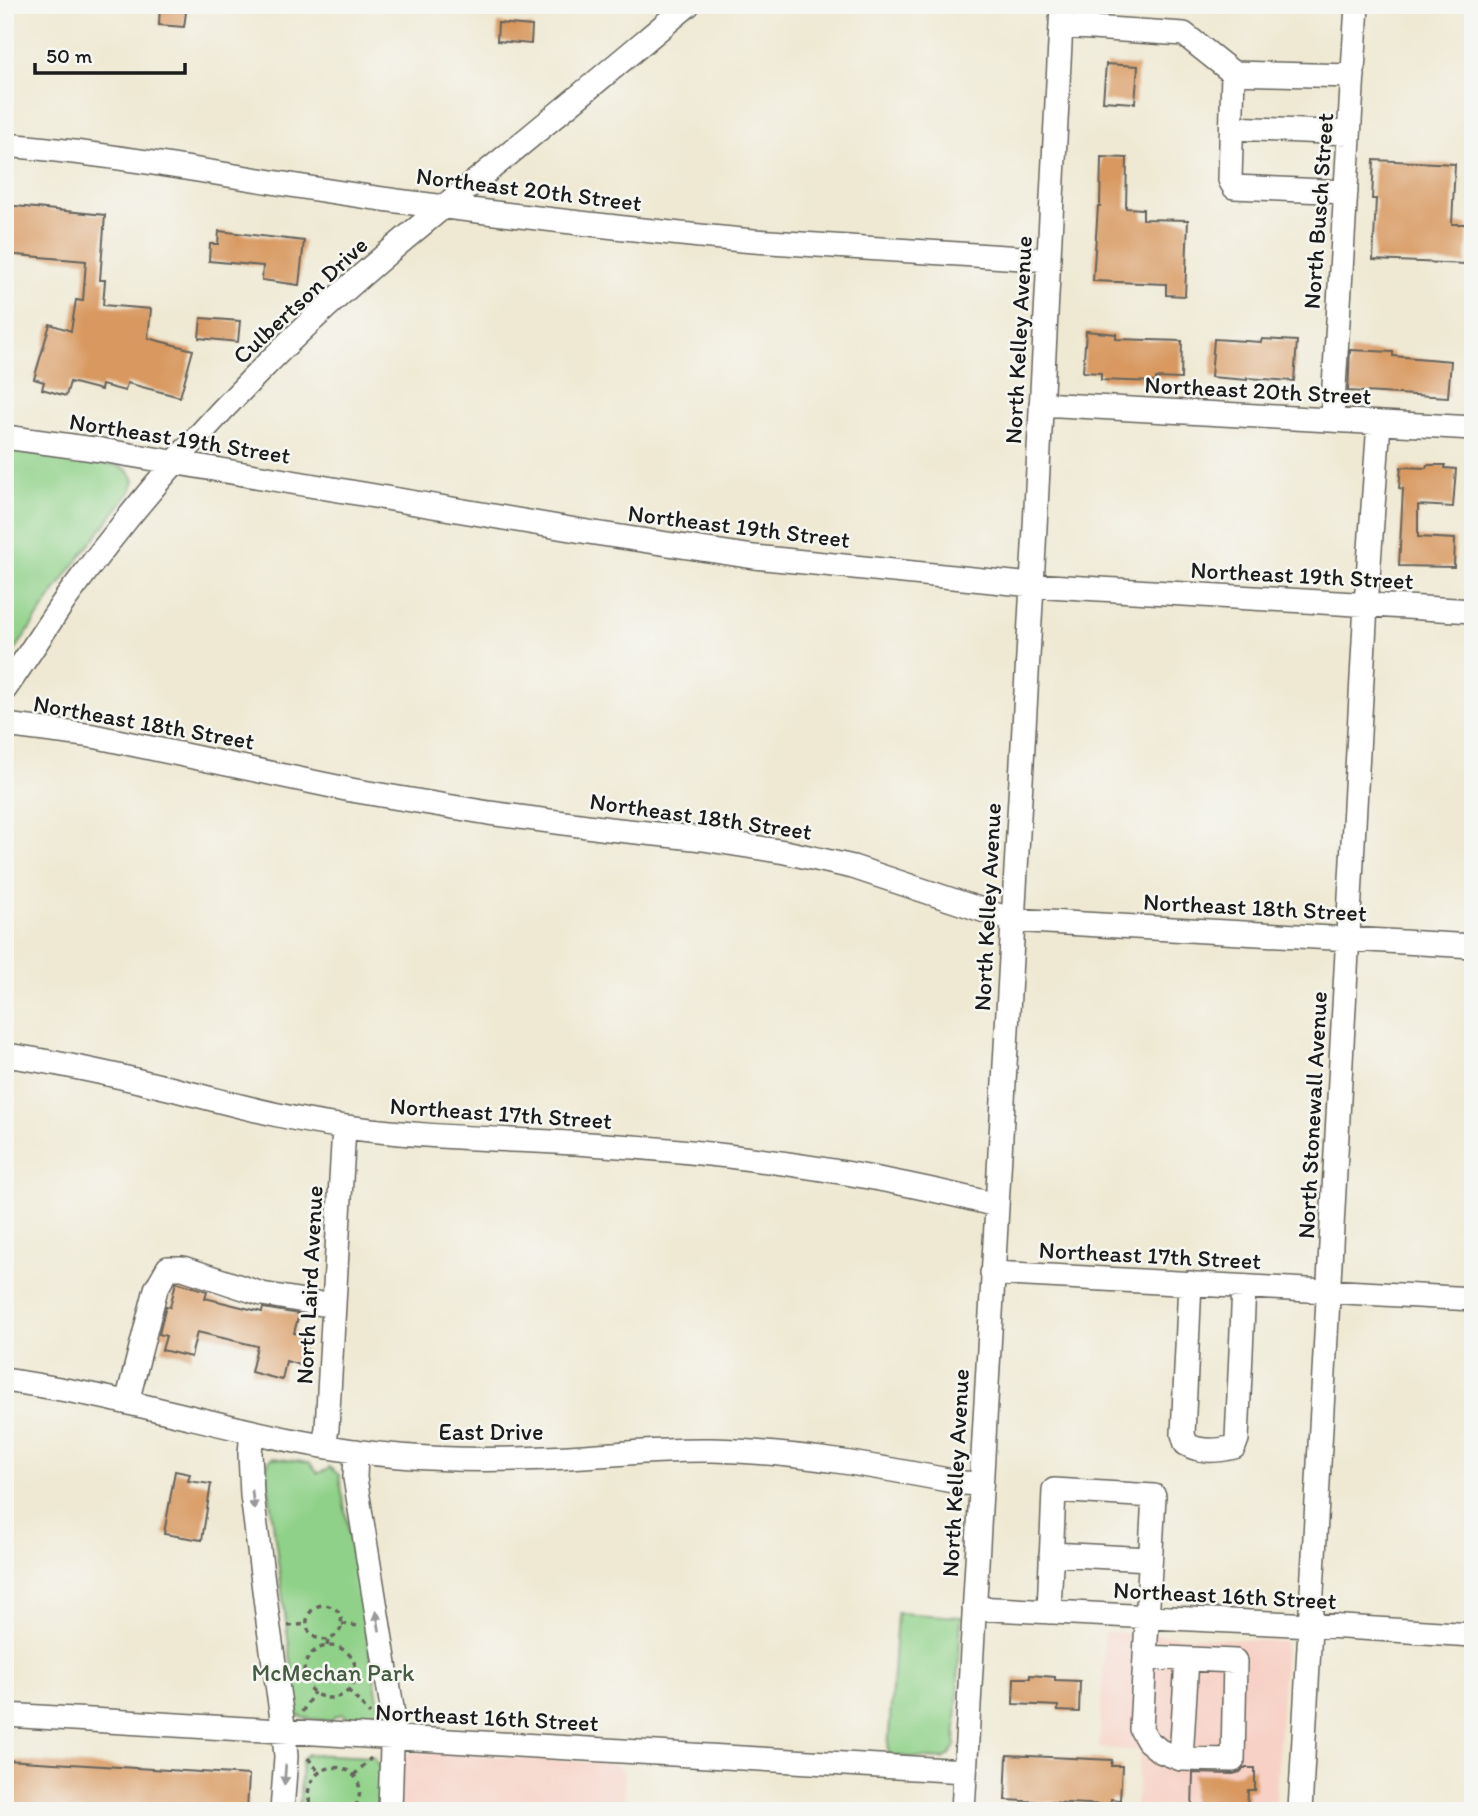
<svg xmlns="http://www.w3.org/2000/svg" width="1478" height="1816" viewBox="0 0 1478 1816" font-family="Itim,sans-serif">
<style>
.built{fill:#f7d1c6}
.green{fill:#90d189;stroke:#567652;stroke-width:2}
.building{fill:#d8985e}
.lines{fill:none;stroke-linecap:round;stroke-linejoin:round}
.minor-casing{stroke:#66645c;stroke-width:26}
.path{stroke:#66645c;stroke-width:3.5;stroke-dasharray:5 5;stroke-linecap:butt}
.minor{stroke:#fff;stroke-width:23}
.oneway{fill:#999}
.labels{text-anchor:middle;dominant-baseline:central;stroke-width:5;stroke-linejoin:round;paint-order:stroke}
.street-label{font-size:24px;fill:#1c1c1c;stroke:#f6f6f2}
.park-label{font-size:24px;fill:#455b42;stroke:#f6f6f2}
</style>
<rect width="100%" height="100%" fill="#f6f6f2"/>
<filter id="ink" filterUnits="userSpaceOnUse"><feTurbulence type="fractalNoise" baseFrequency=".0143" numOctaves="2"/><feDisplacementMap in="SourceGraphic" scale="14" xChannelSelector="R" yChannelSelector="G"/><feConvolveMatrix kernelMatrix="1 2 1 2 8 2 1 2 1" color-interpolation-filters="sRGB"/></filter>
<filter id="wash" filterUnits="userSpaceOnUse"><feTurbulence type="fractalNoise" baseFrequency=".00686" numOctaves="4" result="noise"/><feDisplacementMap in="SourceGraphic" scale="28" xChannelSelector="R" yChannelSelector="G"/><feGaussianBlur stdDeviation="1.57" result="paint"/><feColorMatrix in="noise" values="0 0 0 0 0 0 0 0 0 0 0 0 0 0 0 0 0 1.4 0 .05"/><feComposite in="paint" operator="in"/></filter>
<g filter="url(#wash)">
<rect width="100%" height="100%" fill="#efe9d3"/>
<path class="built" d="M1105,1632L1285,1642L1275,1811H1136L1140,1751L1099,1748Z
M414,1752L608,1763L617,1765L623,1772L625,1779L624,1811H400L402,1764L403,1758L408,1754Z"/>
<path class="green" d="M5,448L119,466C127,469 131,472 134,481L131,491L69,571L5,665Z
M273,1458L310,1463L318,1473L327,1470L329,1467L339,1475L381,1716C376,1727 361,1723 350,1722L348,1717L341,1714L334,1717L331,1721L303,1718L298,1715L266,1469L269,1460Z
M897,1613L961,1617L955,1746L949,1756L942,1759L890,1756L888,1750Z
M308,1754L373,1757L380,1766L379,1811H299L302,1759Z"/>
<g id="blocks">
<path class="building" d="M160,5H187L184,27L159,25Z
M498,23L532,26L531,44L497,41Z
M1106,64L1138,66L1135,103L1103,101Z
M1101,157L1127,158L1126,208L1143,209V219L1188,220L1185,296L1166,295V284L1093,281L1098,206H1100Z
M1374,160L1455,164L1452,224H1468L1466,264L1373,260L1376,199H1372Z
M5,205L105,215L100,280H105L103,305L151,309L148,338L193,350L180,397L127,383L125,391L102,385L101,390L70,382L66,396L42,389L44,382L34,379L50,324L71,331L76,300L83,301L86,261L5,254Z
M219,231L304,241L299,285L262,280L263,266L209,261L210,244H218Z
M201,318L240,321L238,342L199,338Z
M1086,331L1116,334V339L1182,341L1181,379L1156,378V382L1101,380V373L1083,372Z
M1214,339L1261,342L1262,339L1297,341L1294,381L1247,378V380L1211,377Z
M1350,350L1393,352V356L1451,361L1448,397L1348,391Z
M1427,465H1445V468L1456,469L1453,507L1418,505V537L1455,539L1454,567L1399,566L1403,489L1399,488L1401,467L1426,468Z
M176,1282L207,1291L205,1298L262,1312L263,1308L299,1314L294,1333L307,1336L300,1365L286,1361L282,1380L251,1372L257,1346L197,1332L191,1357L162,1350L166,1336L159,1334L166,1306L170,1307Z
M175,1471L190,1474L188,1481L211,1484L202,1540L164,1534Z
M1030,1675L1055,1677V1680L1080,1681L1079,1712L1058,1711V1706L1013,1704L1014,1678H1030Z
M1007,1755L1112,1760L1111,1766H1122L1120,1800L1111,1799L1110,1805L1005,1800Z
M5,1760L249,1775L247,1811H5Z
M1244,1768H1255V1790H1248L1247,1811H1192L1193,1773L1233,1774L1240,1772Z"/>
</g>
</g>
<g filter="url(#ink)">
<use href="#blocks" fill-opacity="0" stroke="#66645c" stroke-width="2"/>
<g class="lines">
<defs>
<path id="minor" d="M1061,26L1184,34L1233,73
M1232,128L1349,133
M5,145C142,156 277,186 413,203C526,217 641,231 754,241C853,248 951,253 1049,260
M1346,192L1234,187L1230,180L1233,73L1353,76
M1041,404L1473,428
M1332,420L1357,5
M5,437L101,450L588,532L754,557L1032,585L1473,611
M5,689C26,659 46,627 67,597C124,519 187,445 255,376C321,308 394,246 468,187C542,128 615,66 688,5
M5,725L93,736L351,790L489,813L609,829L703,839L785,852L853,867L1012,920L1473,946
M5,1055C56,1062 106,1073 156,1085C219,1100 282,1119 346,1127C427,1138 508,1139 589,1144C726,1152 863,1171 996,1205
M992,1273L1473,1299
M1190,1283L1183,1434L1186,1444C1199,1452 1218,1451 1234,1447L1237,1439L1244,1287
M5,1380C44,1386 82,1392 120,1401C213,1421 305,1449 400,1456C456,1461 513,1460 569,1457C617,1454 664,1449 712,1450C797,1452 880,1467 963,1483L981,1484
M127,1402L156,1289L168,1268H183L262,1294L334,1306
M252,1432L250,1453L252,1495L269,1629L284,1732L286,1757L282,1811
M324,1446L327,1428L344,1127
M356,1451L355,1478L393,1714L390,1811
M1051,1554L1150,1559
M974,1608L1311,1625L1473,1635
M1049,1612L1054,1490L1154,1496L1141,1729L1148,1741L1160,1751L1181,1759L1233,1760L1235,1661L1145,1657
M5,1715L965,1771
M1181,1759L1187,1659
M963,1811L1032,585L1062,5
M1300,1811L1366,605L1379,423"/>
</defs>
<use href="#minor" class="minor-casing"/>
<path class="path" d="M342,1624L358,1626
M288,1626L307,1624
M327,1646L328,1640C342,1634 345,1624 338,1611C309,1588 290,1640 328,1640
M304 1672a26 26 0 1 1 52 0a26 26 0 1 1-52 0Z
M348,1690L370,1714
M302,1712L314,1692
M308,1758L318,1771
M354,1775L371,1758
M316,1811C309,1802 306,1796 310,1786C321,1751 379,1769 353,1811"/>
<use href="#minor" class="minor"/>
</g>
<defs><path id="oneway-solid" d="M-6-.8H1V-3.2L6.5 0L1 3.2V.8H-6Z" transform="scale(1.75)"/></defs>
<g class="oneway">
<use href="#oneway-solid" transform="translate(253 1500) rotate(84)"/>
<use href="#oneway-solid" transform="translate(378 1621) rotate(-99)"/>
<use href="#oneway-solid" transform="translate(285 1775) rotate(94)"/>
</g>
</g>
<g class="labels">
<g class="street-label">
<text transform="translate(529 189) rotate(7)">Northeast 20th Street</text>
<text transform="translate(1318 211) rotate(-86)">North Busch Street</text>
<text transform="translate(300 300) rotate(-43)">Culbertson Drive</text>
<text transform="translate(1018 340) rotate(-87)">North Kelley Avenue</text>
<text transform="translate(1258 390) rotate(3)">Northeast 20th Street</text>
<text transform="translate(180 438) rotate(9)">Northeast 19th Street</text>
<text transform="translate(739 526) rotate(7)">Northeast 19th Street</text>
<text transform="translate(1302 575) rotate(3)">Northeast 19th Street</text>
<text transform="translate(144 722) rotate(10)">Northeast 18th Street</text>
<text transform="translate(701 816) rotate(8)">Northeast 18th Street</text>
<text transform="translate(987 907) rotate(-87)">North Kelley Avenue</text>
<text transform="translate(1255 907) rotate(3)">Northeast 18th Street</text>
<text transform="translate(501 1113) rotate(4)">Northeast 17th Street</text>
<text transform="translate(1312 1115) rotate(-87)">North Stonewall Avenue</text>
<text transform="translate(1150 1255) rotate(3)">Northeast 17th Street</text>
<text transform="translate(309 1285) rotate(-87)">North Laird Avenue</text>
<text x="491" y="1431">East Drive</text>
<text transform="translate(955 1473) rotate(-87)">North Kelley Avenue</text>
<text transform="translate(1225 1595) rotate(3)">Northeast 16th Street</text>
<text transform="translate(487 1717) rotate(3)">Northeast 16th Street</text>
</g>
<g class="park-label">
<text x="333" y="1672">McMechan Park</text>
</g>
</g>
<rect width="1478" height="1816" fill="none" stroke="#f6f6f2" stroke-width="28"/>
<path d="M35 63v10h150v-10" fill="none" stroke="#1c1c1c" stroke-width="3.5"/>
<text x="46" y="63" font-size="21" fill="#1c1c1c" stroke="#f6f6f2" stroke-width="5" paint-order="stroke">50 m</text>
</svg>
